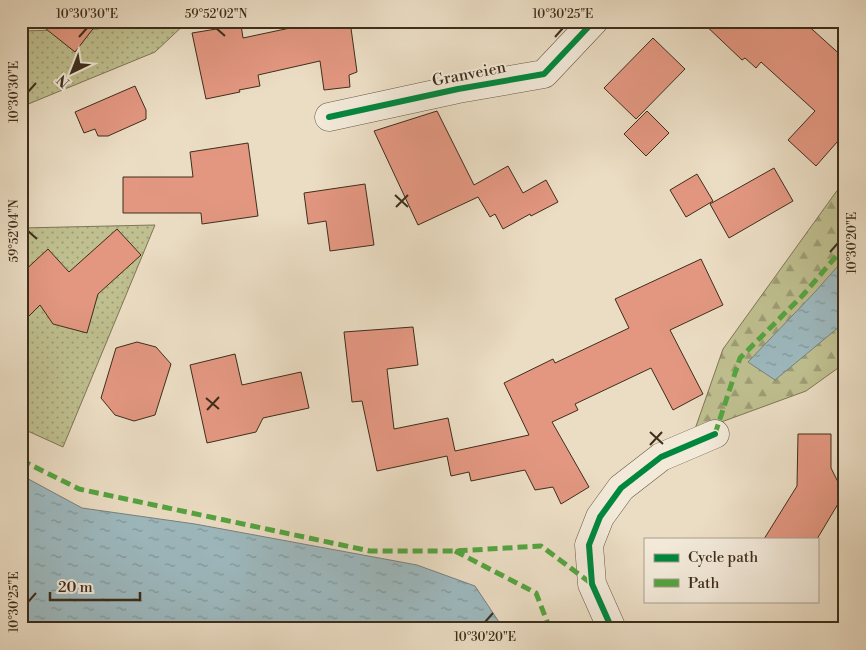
<svg xmlns="http://www.w3.org/2000/svg" width="866" height="650" viewBox="0 0 866 650" font-family="'Libre Bodoni',serif">
<style>
.grass{fill:url(#grass-dots);stroke:#7e7655}
.forest{fill:url(#forest-firs);stroke:#7e7655}
.water{fill:url(#water-ripples);stroke:#77817d}
.building{fill:#e39781;stroke:#3e2e1b}
.lines{fill:none;stroke-linecap:round;stroke-linejoin:round}
.street-casing{stroke:#695a45;stroke-width:29}
.street{stroke:#f2e9d9;stroke-width:28}
.quiet{stroke:#54a440;stroke-width:5;stroke-dasharray:10 5;stroke-linecap:butt}
.cycleway-casing{stroke:#f2e9d9;stroke-width:9}
.cycleway{stroke:#00873e;stroke-width:6}
.ticks{fill:none;stroke:#3e2e1b;stroke-width:2}
.labels{text-anchor:middle;dominant-baseline:central;stroke-width:4;stroke-linejoin:round;paint-order:stroke}
.street-label{font-size:16px;fill:#3e2e1b;stroke:#f2e9d9}
.neatline{fill:none;stroke:#3e2e1b;stroke-width:2}
.ticks-label{font-size:12px;text-anchor:middle;fill:#3e2e1b}
</style>
<defs>
<pattern id="grass-dots" width="8" height="8" patternUnits="userSpaceOnUse" patternTransform="scale(1.25)"><rect width="8" height="8" fill="#bfbf8f"/><path d="M2 2h.1M6 6h.1" fill="none" stroke="#9d9c74" stroke-width="1.8" stroke-linecap="round"/></pattern>
<pattern id="forest-firs" width="22" height="20" patternUnits="userSpaceOnUse" patternTransform="scale(1.25)"><rect width="22" height="20" fill="#bfbf8f"/><path d="M5 1l3.5 6h-7zM16 11l3.5 6h-7z" fill="#9d9c74"/></pattern>
<pattern id="water-ripples" width="26" height="14" patternUnits="userSpaceOnUse" patternTransform="scale(1.25)"><rect width="26" height="14" fill="#9db9bf"/><path d="M2 4q2-2 4 0t4 0M15 11q2-2 4 0t4 0" fill="none" stroke="#81979a"/></pattern>
</defs>
<rect width="100%" height="100%" fill="#ebddc4"/>
<filter id="stains"><feTurbulence type="fractalNoise" baseFrequency=".004" numOctaves="4"/><feColorMatrix values="0 0 0 0 .2 0 0 0 0 .09 0 0 0 0 .02 0 0 0 .5 -.17"/></filter>
<radialGradient id="worn" r=".72"><stop offset=".6" stop-color="#630" stop-opacity="0"/><stop offset="1" stop-color="#630" stop-opacity=".3"/></radialGradient>
<path class="grass" d="M114,21H188L155,52L21,107V31L98,29Z
M155,225L63,447L21,428V228Z"/>
<path class="forest" d="M845,182V363L806,391L694,432L723,349L836,192Z"/>
<path class="water" d="M845,258V322L775,380L748,362L815,292Z
M21,475L82,508L195,524L417,565L475,586L503,628L21,629Z"/>
<path class="building" d="M36,21H99L75,52Z
M288,21H350L357,72L349,75L350,87L324,90L320,61L258,75L260,86L239,90L240,92L206,99L192,33L241,25L243,38L290,28Z
M701,21H803L845,59V133L816,166L788,140L815,111L761,62L756,68L745,58L742,60Z
M653,38L685,69L636,119L604,88Z
M135,86L146,110V119L108,136H98L95,129L84,133L75,112Z
M437,111L474,185L508,166L523,193L546,180L558,202L531,216L530,214L503,229L495,214L490,217L478,197L418,225L374,131Z
M647,111L669,133L646,156L624,134Z
M248,143L258,216L202,224L201,213H123V177H193L190,152Z
M774,168L793,201L729,238L710,204Z
M697,174L713,201L686,217L670,190Z
M365,184L374,245L330,251L326,221L308,224L304,193Z
M117,229L141,255L98,294L87,333L53,324L40,305L21,324V274L48,249L69,272Z
M701,259L723,305L670,330L703,394L673,410L651,368L575,404L578,410L552,422L589,487L561,504L553,487L535,490L525,470L471,481L469,472L451,476L447,456L377,471L362,401L352,402L344,332L413,327L418,365L387,369L394,429L448,418L455,451L529,435L504,383L553,359L555,363L629,328L615,299Z
M137,342L156,347L171,364L155,415L134,421L115,415L101,398L116,348Z
M235,354L242,385L301,372L309,408L263,418L256,432L207,443L190,365Z
M798,434H831V468L844,494L817,539H764L797,486Z"/>
<g class="lines">
<defs>
<path id="street" d="M329,117L458,89L544,74L594,21
M612,629L592,584L589,545L600,517L621,488L661,457L715,434"/>
</defs>
<use href="#street" class="street-casing"/>
<use href="#street" class="street"/>
<path class="quiet" d="M715,434L740,358L803,295L845,246
M21,460L79,489L370,551H455L541,546L592,584
M455,551L536,593L550,629"/>
<defs>
<path id="cycleway" d="M329,117L458,89L544,74L594,21
M612,629L592,584L589,545L600,517L621,488L661,457L715,434"/>
</defs>
<use href="#cycleway" class="cycleway-casing"/>
<use href="#cycleway" class="cycleway"/>
</g>
<path class="ticks" d="M216,28L225,36M79,37L87,28M555,37L563,28M28,92L36,83M395,195L408,207M396,207L408,195M28,231L37,239M830,252L838,243M206,398L219,409M207,410L219,397M650,432L663,444M650,445L662,432M28,602L36,593M485,622L493,613"/>
<g class="labels">
<g class="street-label">
<text transform="translate(469 74) rotate(-11)">Granveien</text>
</g>
</g>
<rect width="866" height="650" fill="none" stroke="#ebddc4" stroke-width="55"/>
<rect x="644" y="538" width="175" height="65" fill="#f2e9d9" stroke="#aa9e8d"/>
<rect x="654" y="554" width="25" height="8" fill="#00873e" stroke="#aa9e8d"/>
<text x="688" y="562" font-size="15" fill="#3e2e1b">Cycle path</text>
<rect x="654" y="579" width="25" height="8" fill="#54a440" stroke="#aa9e8d"/>
<text x="688" y="588" font-size="15" fill="#3e2e1b">Path</text>
<g transform="translate(72 72) rotate(223)" stroke="#f2e9d9" stroke-width="4" paint-order="stroke">
<path d="M0-4L9 19L0 12L-9 19Z" fill="#3e2e1b"/>
<text y="-8" font-size="14" font-weight="bold" text-anchor="middle" fill="#3e2e1b">N</text>
</g>
<path d="M50 592v8h90v-8" fill="none" stroke="#3e2e1b" stroke-width="2.5"/>
<text x="58" y="592" font-size="15" fill="#3e2e1b" stroke="#f2e9d9" stroke-width="4" paint-order="stroke">20 m</text>
<rect x="28" y="28" width="810" height="594" class="neatline"/>
<g class="ticks-label">
<text x="87" y="18">10°30'30"E</text>
<text x="216" y="18">59°52'02"N</text>
<text x="563" y="18">10°30'25"E</text>
<text transform="translate(14 92) rotate(-90)" y="4">10°30'30"E</text>
<text transform="translate(14 231) rotate(-90)" y="4">59°52'04"N</text>
<text transform="translate(852 243) rotate(-90)" y="4">10°30'20"E</text>
<text transform="translate(14 602) rotate(-90)" y="4">10°30'25"E</text>
<text x="485" y="641">10°30'20"E</text>
</g>
<rect width="100%" height="100%" filter="url(#stains)"/>
<rect width="100%" height="100%" fill="url(#worn)"/>
</svg>
